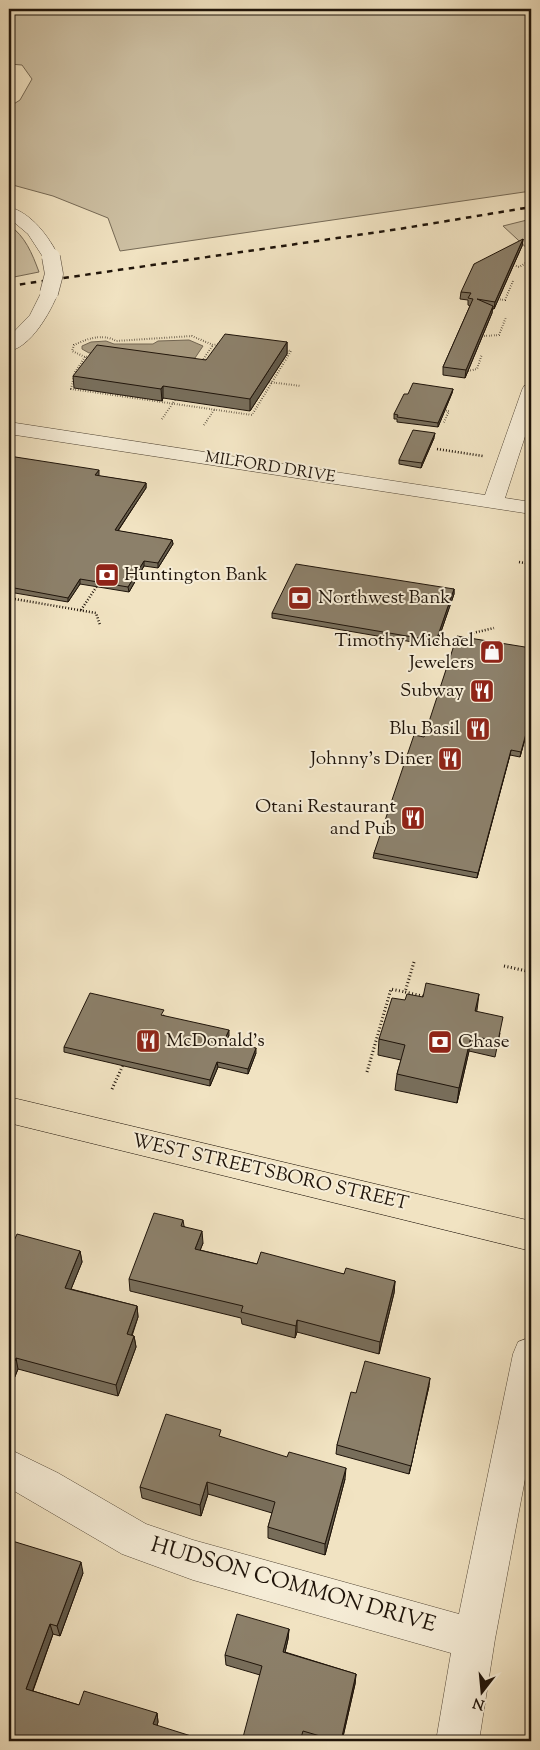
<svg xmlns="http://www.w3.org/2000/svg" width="540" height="1750" viewBox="0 0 540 1750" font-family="'Sorts Mill Goudy',serif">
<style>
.green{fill:#cdc0a3;stroke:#766a56}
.water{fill:#aa9d83;stroke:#726653}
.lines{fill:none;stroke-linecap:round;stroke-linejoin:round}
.minor-casing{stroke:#544838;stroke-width:1}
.major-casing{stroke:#1f140a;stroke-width:1}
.path-far2{stroke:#1f140a;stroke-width:2;stroke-dasharray:0.5 2;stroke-linecap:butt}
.path-far1{stroke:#1f140a;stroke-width:2.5;stroke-dasharray:1 2;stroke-linecap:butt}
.path{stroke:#1f140a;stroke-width:3;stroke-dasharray:1 2.5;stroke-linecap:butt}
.minor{fill:#f6edd7;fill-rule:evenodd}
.major{fill:#f1e3c2;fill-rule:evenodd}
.rail{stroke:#1f140a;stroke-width:2.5;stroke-dasharray:5.5 5.5;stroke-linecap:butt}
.minor-bridge-casing{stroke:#544838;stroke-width:19;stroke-linecap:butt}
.minor-bridge{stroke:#f6edd7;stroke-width:18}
.wall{fill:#786e5b;stroke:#1f140a}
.shaded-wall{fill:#625a4a;stroke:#1f140a}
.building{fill:#8c806a;stroke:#1f140a}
.labels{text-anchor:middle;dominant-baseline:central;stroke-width:4;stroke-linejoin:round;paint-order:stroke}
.far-street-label{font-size:16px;fill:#1f140a;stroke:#f6edd7}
.poi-label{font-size:19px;fill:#1f140a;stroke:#f6edd7;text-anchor:end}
.street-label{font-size:19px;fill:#1f140a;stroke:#f6edd7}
.near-street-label{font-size:22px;fill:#1f140a;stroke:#f6edd7}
</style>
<rect width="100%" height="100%" fill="#f1e3c2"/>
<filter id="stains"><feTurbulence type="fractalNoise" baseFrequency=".004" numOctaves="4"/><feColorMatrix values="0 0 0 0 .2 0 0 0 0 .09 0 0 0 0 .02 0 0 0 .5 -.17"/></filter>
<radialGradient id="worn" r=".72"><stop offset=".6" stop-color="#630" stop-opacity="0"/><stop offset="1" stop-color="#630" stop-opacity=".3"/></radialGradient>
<path class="green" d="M9,9H531V191L120,251L108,218L53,196L9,184V107L20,100L32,79L22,65L9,64Z
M531,219V252L503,226Z
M9,225C25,236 32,253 39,272L9,278Z"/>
<path class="water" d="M189,340L203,346L195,358H176L168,355H147L139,352L89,353L82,349V346L91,342L106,341L114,344H153L158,341Z"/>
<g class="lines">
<defs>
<path id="minor" d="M9,207C32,213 49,237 59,257L57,260H45L28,234L9,218Z
M49,288L55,289L58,293C50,313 31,347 9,351V337L30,315L43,289Z
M531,384V418L505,498L531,502V514L9,434V422L485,495L522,390L524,386Z
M531,1337V1447L495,1639L479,1741H436L451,1653L193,1580L122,1554L9,1488V1449L58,1473L146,1524L193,1540L459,1614L513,1354L518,1342Z"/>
<path id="major" d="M9,1097L531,1221V1251L9,1123Z"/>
</defs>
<use href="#minor" class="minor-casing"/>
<use href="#major" class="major-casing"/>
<path class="path-far2" d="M516,266L519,267L531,260
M495,299L505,300L513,281
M484,336L499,335L506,317
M92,356L85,357L72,351L74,345C86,339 103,333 116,341L192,336L213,345L220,344
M85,357L75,372L71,389L252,415L291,351L283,350
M202,361L213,345
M468,371L477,369L482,354
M269,382L301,386
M441,410L449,411L443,424
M162,419L177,397
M204,425L214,410"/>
<path class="path-far1" d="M437,449L483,456
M519,562L531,564
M9,598L96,613L100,625
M81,610L97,586
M473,633L494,628"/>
<path class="path" d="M414,962L405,992L427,997
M504,966L531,972
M367,1072L391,989L405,992
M112,1089L123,1065"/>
<use href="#minor" class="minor"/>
<use href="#major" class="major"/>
<path class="rail" d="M9,286L399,229L531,207"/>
<defs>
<path id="minor-bridge" d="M49,293L54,274L51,257"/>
</defs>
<use href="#minor-bridge" class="minor-bridge-casing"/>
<use href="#minor-bridge" class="minor-bridge"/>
</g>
<path class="wall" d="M523,239L522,246L494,309H492V313L465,378L443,375V367L470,306L468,305V300L460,299L461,292Z
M287,342V354L250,411L163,398L162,401L74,388L73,376L206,360Z
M453,389L452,393L438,427L397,422V419H394V414L408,394Z
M434,438L421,468L399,464V460Z
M9,456L99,475L98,476L146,483V488L118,531L172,540L173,544L158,568L144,566L129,592L80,584L68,602L9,592Z
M454,589V594L436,646L272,618V613Z
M531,648V717L520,757L510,755L477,878L373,858L374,853L424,737Z
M476,1012L500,1033L495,1057L469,1051L457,1103L395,1090L397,1074L401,1060L378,1055L379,1039Z
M164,1015V1016L229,1035L226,1041L256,1053L248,1074L218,1067L210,1086L64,1052V1047Z
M183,1220L184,1226L203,1243L200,1250L257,1264L344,1274L395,1281L394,1293L379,1354L297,1332L295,1338L242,1324L241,1318L130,1291L129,1279Z
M80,1251L82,1262L71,1289L137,1306L138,1317L132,1336H134L136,1347L118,1396L18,1369L9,1391V1252Z
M429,1386L409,1474L336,1454L337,1445L356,1393Z
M221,1437L345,1479L325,1555L268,1538V1527L272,1513L208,1494L201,1516L142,1498L140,1487Z
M9,1540L83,1573L60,1636L53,1634L33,1691L79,1705L157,1713L158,1722L157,1725L9,1741Z
M289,1629L288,1639L285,1652L356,1674L355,1684L342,1741H306L302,1740L260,1675L226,1665L225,1655Z"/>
<path class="shaded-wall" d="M523,239L522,246L494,309L495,302Z
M493,306L492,313L465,378L466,370Z
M287,342V354L250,411V399Z
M163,386V398L162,401L161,389Z
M453,389L452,393L438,427V423Z
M435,433L434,438L421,468L422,463Z
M99,470V475L95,480V475Z
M146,483V488L115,535V530Z
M172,540L173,544L158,568V563Z
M144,561V566L129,592L128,587Z
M80,579V584L68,602V598Z
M454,589V594L436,646V641Z
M531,715V717L520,757L521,752Z
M511,750L510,755L477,878L478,873Z
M479,994L477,1010L472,1027L475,1011Z
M229,1030V1035L225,1046L224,1041Z
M471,1036L469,1051L457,1103L459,1088Z
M256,1048V1053L248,1074V1069Z
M217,1062L218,1067L210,1086V1080Z
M11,1207L13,1219L9,1229V1212Z
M202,1231L203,1243L196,1261L195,1249Z
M80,1251L82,1262L67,1299L65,1288Z
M395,1281L394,1293L379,1354L380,1342Z
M137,1306L138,1317L128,1345L127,1334Z
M297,1320V1332L295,1338L296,1326Z
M134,1336L136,1347L118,1396L116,1385Z
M16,1358L18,1369L9,1391V1374Z
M430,1378L429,1386L409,1474L411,1466Z
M346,1468L345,1479L325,1555V1544Z
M207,1482L208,1494L201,1516L200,1505Z
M81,1562L83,1573L60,1636L57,1626Z
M50,1624L53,1634L30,1698L26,1689Z
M289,1629L288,1639L283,1662V1652Z
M356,1674L355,1684L342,1741H341Z
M157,1713L158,1722L155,1733L153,1724Z"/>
<path class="building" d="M523,239L495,302L477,299L493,306L466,370L443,367L473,299L468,298L471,293L461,292L474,264Z
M225,334L287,342L250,399L163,386L161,389L73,376L97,345L206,360Z
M413,383L453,389L438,423L397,417L398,415L394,414L404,394H408Z
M413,430L435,433L422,463L399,460Z
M9,456L99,470L95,475L146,483L115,530L172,540L158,563L144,561L128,587L80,579L68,598L9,587Z
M296,564L454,589L436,641L272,613Z
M457,636L531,648V715L521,752L511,750L478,873L374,853L414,735L424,737Z
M426,983L479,994L475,1011L503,1017L498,1041L471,1036L459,1088L397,1074L405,1045L379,1039L392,998L405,1000L407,994L423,997Z
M90,993L164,1010L161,1015L229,1030L224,1041L256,1048L248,1069L217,1062L210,1080L64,1047Z
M154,1213L183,1220L181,1226L202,1231L195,1249L257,1264L261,1252L344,1274L346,1268L395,1281L380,1342L297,1320L296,1326L241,1312L243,1306L129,1279Z
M17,1234L80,1251L65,1288L137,1306L127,1334L134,1336L116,1385L16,1358L9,1374V1252Z
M365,1361L430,1378L411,1466L337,1445L351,1392L356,1393Z
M166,1414L221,1430L219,1436L287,1457L289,1452L346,1468L325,1544L268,1527L275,1502L207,1482L200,1505L140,1487Z
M9,1540L81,1562L57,1626L50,1624L26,1689L79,1705L84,1691L157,1713L153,1724L207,1741H9Z
M237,1614L289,1629L283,1652L356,1674L341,1741H337L303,1731L300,1741H242L262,1666L225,1655Z"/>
<defs>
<symbol id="bank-square" viewBox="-11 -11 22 22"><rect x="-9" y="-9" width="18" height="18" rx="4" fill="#8f2418" stroke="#f6edd7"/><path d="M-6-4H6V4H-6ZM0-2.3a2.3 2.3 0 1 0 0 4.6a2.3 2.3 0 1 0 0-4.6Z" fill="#fff"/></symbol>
<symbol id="shop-square" viewBox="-11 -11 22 22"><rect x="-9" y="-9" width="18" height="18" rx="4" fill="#8f2418" stroke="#f6edd7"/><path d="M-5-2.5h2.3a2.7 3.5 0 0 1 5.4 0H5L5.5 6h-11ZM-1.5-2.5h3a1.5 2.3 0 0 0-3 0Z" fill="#fff"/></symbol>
<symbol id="restaurant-square" viewBox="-11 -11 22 22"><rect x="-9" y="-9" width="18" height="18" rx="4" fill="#8f2418" stroke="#f6edd7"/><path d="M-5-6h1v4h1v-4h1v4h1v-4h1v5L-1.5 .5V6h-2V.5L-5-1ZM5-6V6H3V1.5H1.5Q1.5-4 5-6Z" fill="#fff"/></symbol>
</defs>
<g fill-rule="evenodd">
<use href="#bank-square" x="93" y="561" width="28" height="28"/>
<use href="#bank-square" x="286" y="584" width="28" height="28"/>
<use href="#shop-square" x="478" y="638" width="28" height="28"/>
<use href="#restaurant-square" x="468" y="677" width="28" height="28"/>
<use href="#restaurant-square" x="464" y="715" width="28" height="28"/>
<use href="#restaurant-square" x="436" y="745" width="28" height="28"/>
<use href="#restaurant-square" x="399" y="804" width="28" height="28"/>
<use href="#restaurant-square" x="134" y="1027" width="28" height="28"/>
<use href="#bank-square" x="426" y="1028" width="28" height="28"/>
</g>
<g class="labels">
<g class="far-street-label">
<text transform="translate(270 468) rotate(9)">MILFORD DRIVE</text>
</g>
<g class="poi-label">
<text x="124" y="575" text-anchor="start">Huntington Bank</text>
<text x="318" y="598" text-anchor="start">Northwest Bank</text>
<text x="474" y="641">Timothy Michael<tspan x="474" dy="22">Jewelers</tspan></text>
<text x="464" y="691">Subway</text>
<text x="460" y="729">Blu Basil</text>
<text x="432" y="759">Johnny's Diner</text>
<text x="396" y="807">Otani Restaurant<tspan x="396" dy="22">and Pub</tspan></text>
<text x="166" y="1041" text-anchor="start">McDonald's</text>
<text x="458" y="1042" text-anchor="start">Chase</text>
</g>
<g class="street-label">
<text transform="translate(270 1173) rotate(13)">WEST STREETSBORO STREET</text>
</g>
<g class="near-street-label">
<text transform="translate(293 1586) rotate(16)">HUDSON COMMON DRIVE</text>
</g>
</g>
<rect width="540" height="1750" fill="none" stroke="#f1e3c2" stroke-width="30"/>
<rect x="10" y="10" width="520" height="1730" fill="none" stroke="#1f140a" stroke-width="2.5"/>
<rect x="15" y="15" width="510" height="1720" fill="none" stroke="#1f140a"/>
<g transform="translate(482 1692) rotate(196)" stroke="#f6edd7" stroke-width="4" paint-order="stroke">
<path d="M0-4L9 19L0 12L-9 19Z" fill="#1f140a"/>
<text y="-8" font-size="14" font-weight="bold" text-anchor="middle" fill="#1f140a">N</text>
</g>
<rect width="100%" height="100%" filter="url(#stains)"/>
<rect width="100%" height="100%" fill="url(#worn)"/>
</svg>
